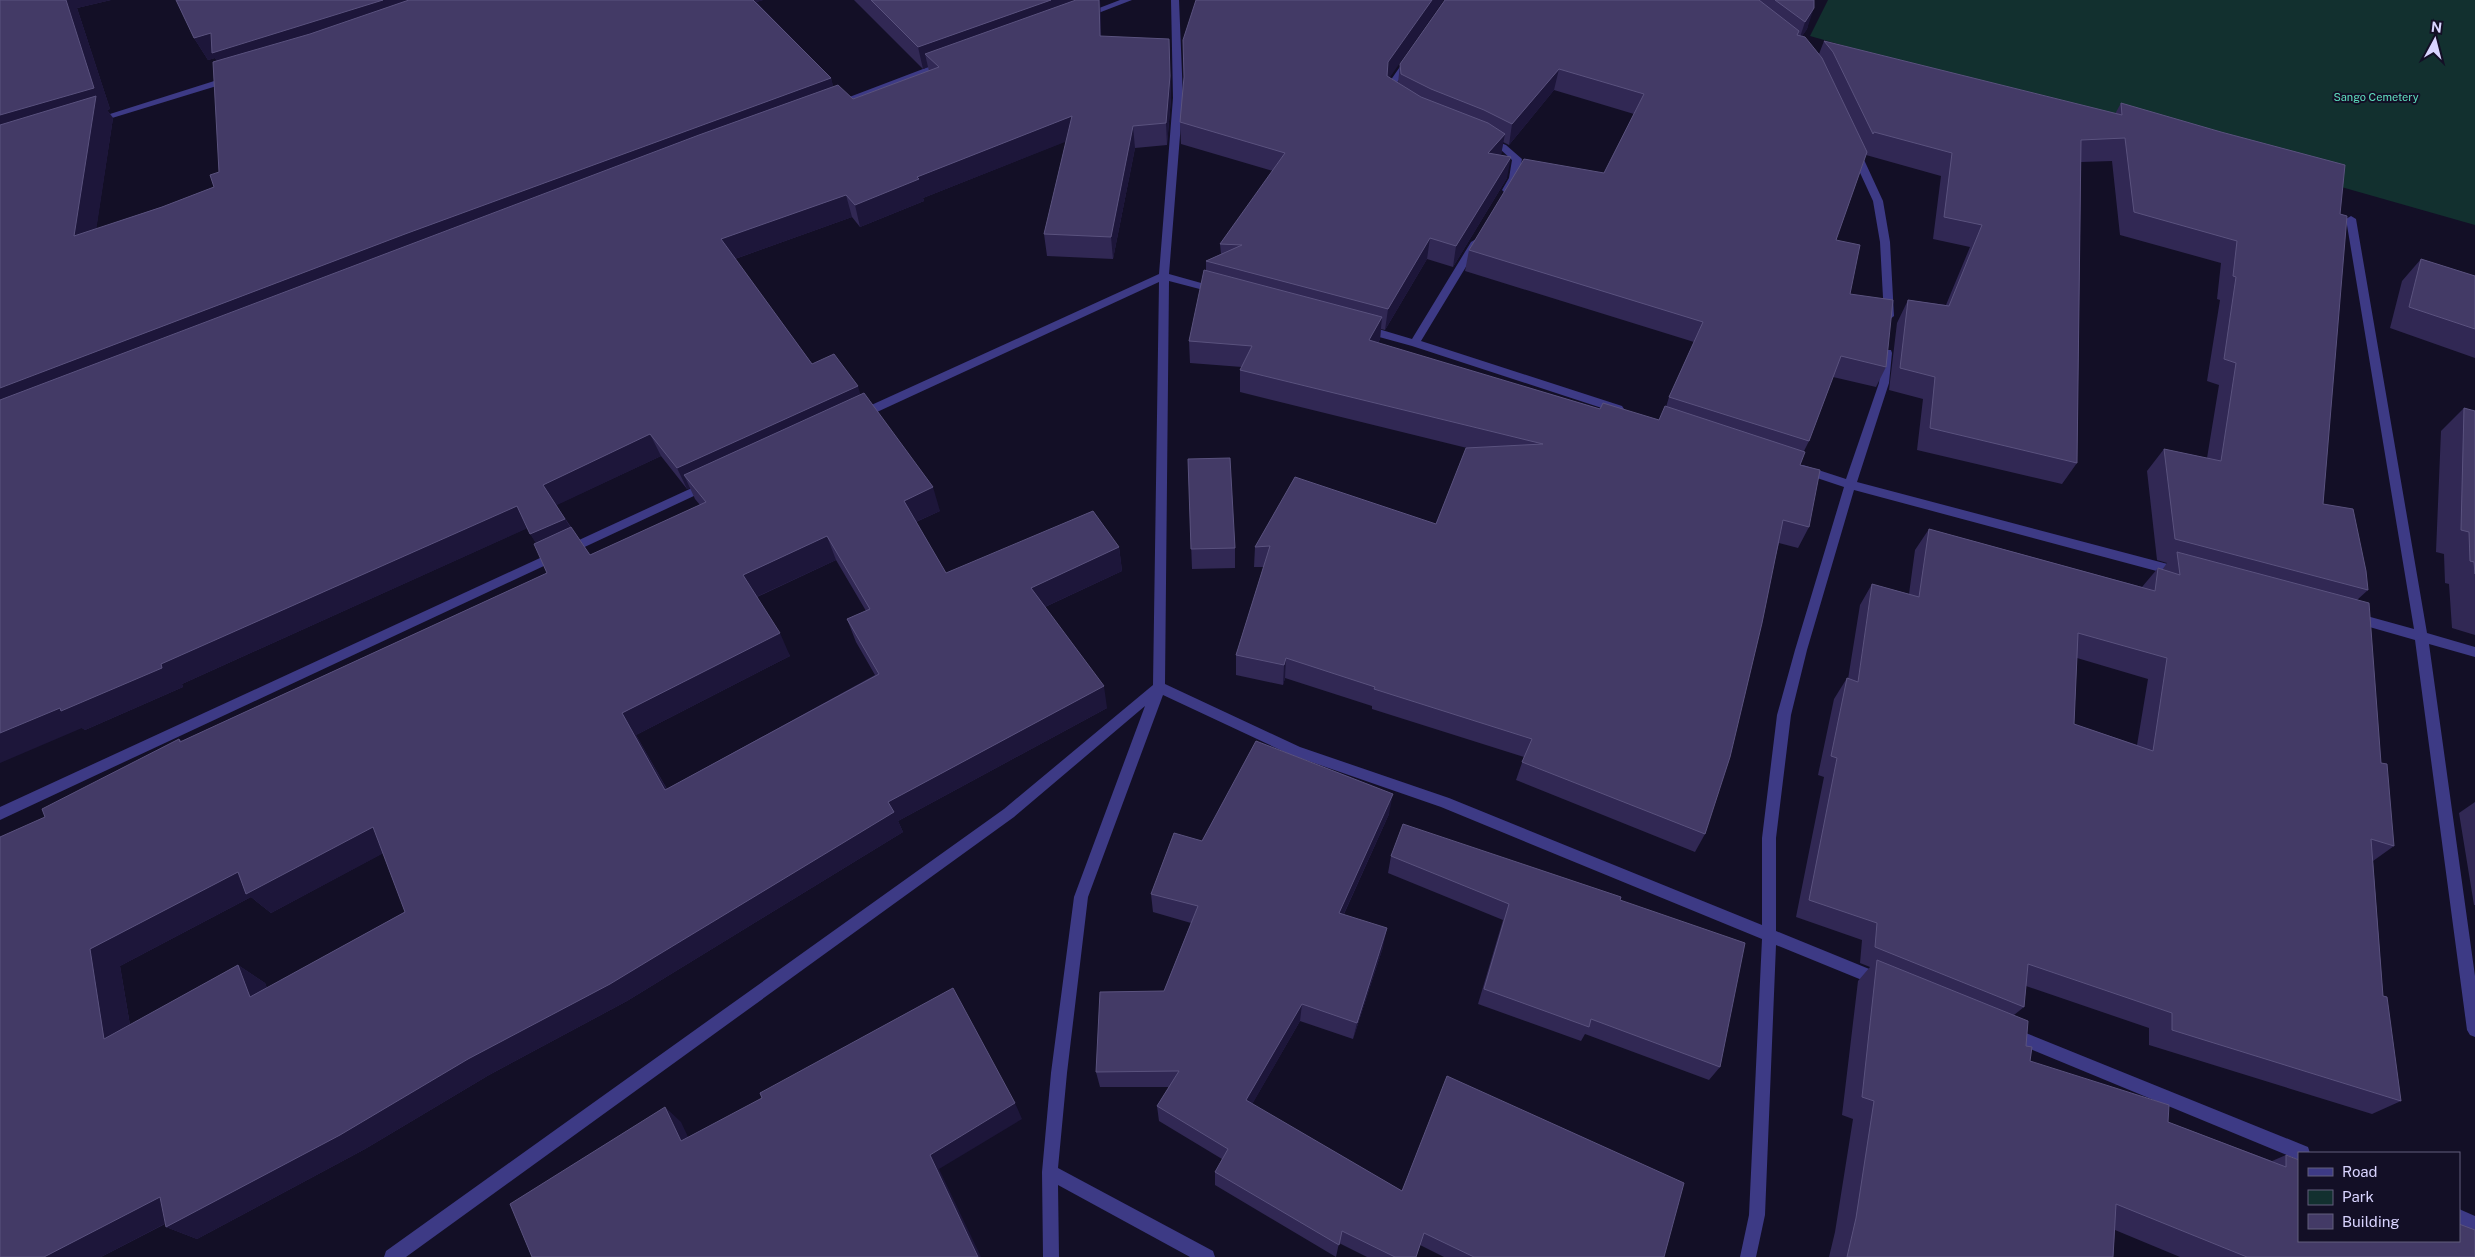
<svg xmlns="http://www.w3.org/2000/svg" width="2475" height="1257" viewBox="0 0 2475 1257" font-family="'Public Sans',sans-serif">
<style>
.green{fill:#12302f}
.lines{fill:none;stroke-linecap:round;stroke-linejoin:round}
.minor{fill:#3d3a85;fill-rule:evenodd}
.wall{fill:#312854;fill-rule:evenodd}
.shaded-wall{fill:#1d163a}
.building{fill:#433a66;stroke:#5a527e;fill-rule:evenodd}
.labels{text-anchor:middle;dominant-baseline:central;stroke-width:4;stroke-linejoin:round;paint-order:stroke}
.far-park-label{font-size:11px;fill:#5fe0c0;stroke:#130f26}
</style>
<rect width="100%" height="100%" fill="#130f26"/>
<path class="green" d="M1828,0H2475V225L1810,36Z"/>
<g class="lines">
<path class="minor" d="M1120,0H1132L1088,17L1081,15Z
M1171,0H1179L1183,98L1169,274L1219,288L1220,290L1215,293L1169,281L1165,684L1300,747L1449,798L1762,925V838L1777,715L1795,650L1844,487L1799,472L1797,469L1803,465L1846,479L1879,383L1883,350H1891L1892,353L1889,383L1857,482L2179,567L2185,572L2183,575L2179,577L1854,490L1807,650L1791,715L1776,838V931L1884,975L1886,980L1884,985L1879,987L1776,945L1765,1215L1756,1257H1740L1749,1215L1762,939L1441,807L1291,755L1163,695L1088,897L1067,1073L1058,1168L1213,1251L1215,1257H1190L1058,1185L1059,1257H1043L1042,1172L1051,1073L1074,897L1145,706L1014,817L406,1257H384L386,1251L1004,809L1153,685L1159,282L864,418H856L854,415L856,412L1159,274L1173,98Z
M1406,58L1413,60L1396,84V95L1389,97L1388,84Z
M944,61L948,64L947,66L839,106L831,104Z
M230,76L233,77V81L99,122L96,123L91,120Z
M1488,138L1506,145L1522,159L1519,178L1510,192H1504L1502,190L1509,178L1512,160L1500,149L1485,143L1483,141Z
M1855,148L1860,151L1883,201L1890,242L1894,316L1889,320L1884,316L1880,242L1873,201L1850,151Z
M2351,216L2356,219L2427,633L2475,647V657L2429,644L2475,976V1037L2470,1035L2467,1030L2415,640L2352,622L2350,618L2352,614L2356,613L2414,629L2346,219Z
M1476,239L1481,242L1421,341L1622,406L1624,409L1622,412H1614L1412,346L1361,332L1360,329L1365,325L1412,339L1471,242Z
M707,481L711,482L713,485L711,488L0,820V807Z
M2011,1027L2308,1147L2310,1153H2299V1160L2006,1039L2003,1034L2006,1029Z
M2459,1209L2475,1216V1232L2459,1225Z"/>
</g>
<path class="wall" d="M0,0H111L77,8L110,109L107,110L113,118L96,229L162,207L214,187L219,172L217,61L215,58L208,60L194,38L176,0H763L756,2L831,78L833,87L853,99L929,71L928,67L923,69L854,0H1100L1101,37L1169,39L1171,98L1167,145L1135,148L1113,259L1047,256L1044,234L1066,141L923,198L924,201L860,227L852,217L735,259L812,364L861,395L940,511L916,522L946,573L1119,547L1122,571L1045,607L1107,708L898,821L903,832L627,1001L489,1075L365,1149L197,1239L166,1227L165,1224L101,1257H0L45,817L179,739L182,741L547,573L536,543L527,528L182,684L183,687L85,730L82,728ZM661,456L687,489L690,488L695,499L700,505L590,555L556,505ZM836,560L866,611L847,619L856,642L875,675L667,789L636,735L790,656L757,597ZM383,853L405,912L267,988L265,983L238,965L130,1025L120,966L251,897L271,913Z
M1445,0H1814L1807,29L1802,36L1819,54L1824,41L2115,114L2121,103L2340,214L2323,504L2368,590L2357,600L2381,763L2394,846L2373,861L2383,996L2401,1101L2372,1114L2149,1045V1028L2026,986L2024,1007L2014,1015L2026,1046L2030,1061L2168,1122L2272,1161L2286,1155L2475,1257H2180L2115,1230L2113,1257H1829L1835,1232L1853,1119L1842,1115L1858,981L1870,967L1860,963L1862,940L1796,917L1824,777L1818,775L1834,699L1847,678L1848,679L1860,605L1872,584L1909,594L1915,550L1929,529L2142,587L2158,568L2162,570L2167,563L2157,560L2147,471L2164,449L2207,458L2219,385L2207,381L2220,300L2217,299L2221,263L2120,235L2112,161L2081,162L2077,463L2062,484L1917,450L1923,399L1889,390L1897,323L1908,300L1946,305L1970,247L1933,239L1941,176L1866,155L1836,240L1850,294L1886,367L1876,387L1833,377L1809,441L1804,451L1800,465L1809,527L1798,548L1779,543L1705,834L1695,852L1516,780L1524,757L1372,709V706L1285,678L1283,685L1236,675V655L1264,567H1254L1255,547L1436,524L1467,448L1240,392V370L1242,367L1190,363L1189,341L1206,271V261L1221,254L1220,244L1273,171L1181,144L1180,122L1390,78L1398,83L1400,64ZM1554,90L1634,114L1604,173L1469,250L1465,271L1694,342L1669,397L1666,407L1659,420L1600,409L1378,343L1380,339L1381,329L1385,330L1427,259L1453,267L1507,178L1501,155L1503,142L1509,145ZM2077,658L2148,679L2137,745L2074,724Z
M2421,259L2475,276V358L2390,328L2402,281Z
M2464,408L2475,411V635L2452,628L2449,584L2445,583L2444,554L2436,552L2441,431Z
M1188,459L1235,548V568L1192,569Z
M2475,802V905H2474L2459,813Z
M1389,814L1344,914L1383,947L1353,1039L1300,1021L1252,1104L1402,1191L1664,1257H1444L1420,1245L1416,1257H1367L1339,1243L1336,1257L1215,1185V1172L1222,1159L1159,1121L1157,1106L1169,1087H1100L1096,1072L1164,991L1191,923L1153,912L1151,894L1202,841Z
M1391,856L1620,900L1720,1067L1709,1080L1585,1034L1581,1041L1478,1004L1503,920L1388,873Z"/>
<path class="shaded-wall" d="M66,0H111L77,8L110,109L107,110L113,118L92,258L0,142V115Z
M383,0H463L226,75L215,58L208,60L194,38L211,33Z
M742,0H763L744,6Z
M1051,0H1100L1102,58L925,54L928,67L923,69L918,47Z
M1432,0H1444L1386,83L1388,62Z
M1814,8L1807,29L1798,43L1805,22Z
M1169,39L1171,98L1167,145L1166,123Z
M1559,69L1554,90L1509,145L1512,124Z
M831,78L837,100L0,418V388L405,234Z
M1072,116L1075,138L923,198L924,201L860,227L855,205L917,177Z
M1133,126L1135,148L1113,259L1111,237Z
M1505,134L1501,155L1485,174L1488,153Z
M1511,157L1507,178L1453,267L1456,246Z
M846,195L852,217L729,261L721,239Z
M1430,238L1427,259L1385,330L1388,309Z
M1382,317L1380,339L1367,362L1369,340Z
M858,386L864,407L684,475L690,488L687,489L677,468Z
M650,434L661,456L555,506L543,485Z
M933,487L940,511L911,524L904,501Z
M517,506L530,527L182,684L183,687L85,730L82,728L0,763V733L161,664Z
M565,519L578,539L544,555L530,534Z
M827,536L836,560L754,598L743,575Z
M1119,547L1122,571L1036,611L1031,588Z
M780,633L790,656L636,735L679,811L665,790L622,713Z
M1286,658L1285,678L1283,685L1284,665Z
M1104,686L1107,708L898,821L903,832L627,1001L489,1075L365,1149L197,1239L166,1227L888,802Z
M1393,794L1389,814L1336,931L1339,913Z
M373,827L395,847L271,913L251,897L120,966L135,1055L104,1039L90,949L238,872Z
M1387,928L1383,947L1353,1039L1357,1023Z
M238,965L265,983L277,1014L250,997Z
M1302,1004L1300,1021L1246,1115V1100Z
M1015,1103L1022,1119L939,1169L981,1257H978L930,1155Z
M665,1107L681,1122L697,1156L681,1141Z
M160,1197L191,1210L101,1257H44Z"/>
<path class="building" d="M0,0H66L94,88L0,115Z
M176,0H383L212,53L211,33L194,38Z
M409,0H753L831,78L405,234L0,388V125L96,96L74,236L162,207L214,187L210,175L219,172L213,62L310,34Z
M871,0H1051L918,47Z
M1076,0H1099L1100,36L1169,39L1170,76L1166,123L1133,126L1111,237L1044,234L1072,116L917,177L919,179L855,205L846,195L721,239L812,364L834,354L858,386L677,468L650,434L543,485L565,519L530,534L517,506L161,664L162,668L61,711L60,708L0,733V400L699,135L838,85L853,99L939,67L925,54Z
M1196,0H1432L1388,62L1387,76L1421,97L1488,123L1505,134L1488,153L1511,157L1456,246L1430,238L1388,309L1206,261L1242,245L1220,244L1285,153L1180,122L1184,77L1183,40Z
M1445,0H1759L1799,31L1797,35L1805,37L1822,58L1867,152L1836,240L1860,245L1850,294L1893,300L1886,367L1841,356L1809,441L1669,397L1703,322L1469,250L1524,159L1604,173L1644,94L1559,69L1512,124L1484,110L1431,89L1401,74L1400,64Z
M1775,0H1814V8L1805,22Z
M1824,41L2122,115L2121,103L2221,132L2345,165L2340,214L2347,216L2323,504L2353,509L2366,571L2368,590L2175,539L2164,449L2221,461L2236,363L2224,359L2236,277L2233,276L2237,241L2134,212L2125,138L2081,140L2077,463L1930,428L1935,377L1900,368L1908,300L1949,306L1982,225L1944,217L1952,153L1874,132L1873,134L1833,52Z
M2421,259L2475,276V329L2409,307Z
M1204,270L1382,317L1369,340L1600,409L1603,403L1659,420L1665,406L1805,452L1800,465L1820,470L1809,527L1783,520L1762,623L1730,757L1705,834L1522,762L1532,739L1374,689L1375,687L1286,658L1284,665L1236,655L1270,546L1255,547L1295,477L1436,524L1466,448L1543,444L1240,370L1252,346L1189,341Z
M864,393L933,487L904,501L946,573L1093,511L1119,547L1031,588L1104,686L888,802L894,812L610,984L468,1059L340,1135L166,1227L160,1197L44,1257H0V837L45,817L42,809L179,739L180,742L547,573L534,544L571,527L590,555L706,502L684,475ZM827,536L870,609L847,619L879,674L665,790L622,713L780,633L743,575ZM373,827L405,912L250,997L238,965L104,1039L90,949L238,872L246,894Z
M2464,408L2475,411V574L2474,562L2470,561L2469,532L2461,530Z
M1230,458L1235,548L1191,549L1188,459Z
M1929,529L2155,591L2158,568L2180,575L2177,552L2369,603L2381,763L2387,764L2394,846L2371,839L2383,996L2387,997L2401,1101L2172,1030V1013L2028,964L2024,1007L1875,947L1877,923L1809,900L1837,758L1831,756L1847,678L1858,682L1872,584L1919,597ZM2078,633L2167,658L2153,751L2074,724Z
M1256,741L1393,794L1339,913L1387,928L1357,1023L1302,1004L1246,1100L1402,1191L1447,1076L1684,1183L1664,1257H1474L1424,1233L1416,1257H1395L1342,1231L1339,1245L1215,1172L1228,1149L1157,1106L1179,1071L1096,1072L1100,992L1164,991L1198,906L1151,894L1174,833L1202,841Z
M1403,824L1621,897L1620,900L1745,943L1720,1067L1591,1019L1589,1027L1484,989L1509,904L1391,856Z
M1877,960L2028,1021L2026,1046L2032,1047L2030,1061L2169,1105L2168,1122L2286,1167V1155L2299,1160V1241H2459V1224L2475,1230V1257H2247L2116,1204L2113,1257H1847L1856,1218L1874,1101L1862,1097Z
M953,988L1015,1103L930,1155L978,1257H532L510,1204L665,1107L681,1141L762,1098L760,1093Z"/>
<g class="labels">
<g class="far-park-label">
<text x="2376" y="97">Sango Cemetery</text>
</g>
</g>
<rect x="2298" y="1152" width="162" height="90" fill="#130f26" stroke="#625e7d"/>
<rect x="2308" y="1168" width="25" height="8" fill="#3d3a85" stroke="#625e7d"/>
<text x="2342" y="1177" font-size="15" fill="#d9d4ff">Road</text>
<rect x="2308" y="1190" width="25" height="15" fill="#12302f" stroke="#625e7d"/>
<text x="2342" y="1202" font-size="15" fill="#d9d4ff">Park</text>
<rect x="2308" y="1214" width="25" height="15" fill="#433a66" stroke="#625e7d"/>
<text x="2342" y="1227" font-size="15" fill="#d9d4ff">Building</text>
<g transform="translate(2435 40) rotate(7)" stroke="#130f26" stroke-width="4" paint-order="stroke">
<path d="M0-4L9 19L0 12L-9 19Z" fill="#d9d4ff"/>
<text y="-8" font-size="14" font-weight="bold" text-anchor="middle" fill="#d9d4ff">N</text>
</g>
</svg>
